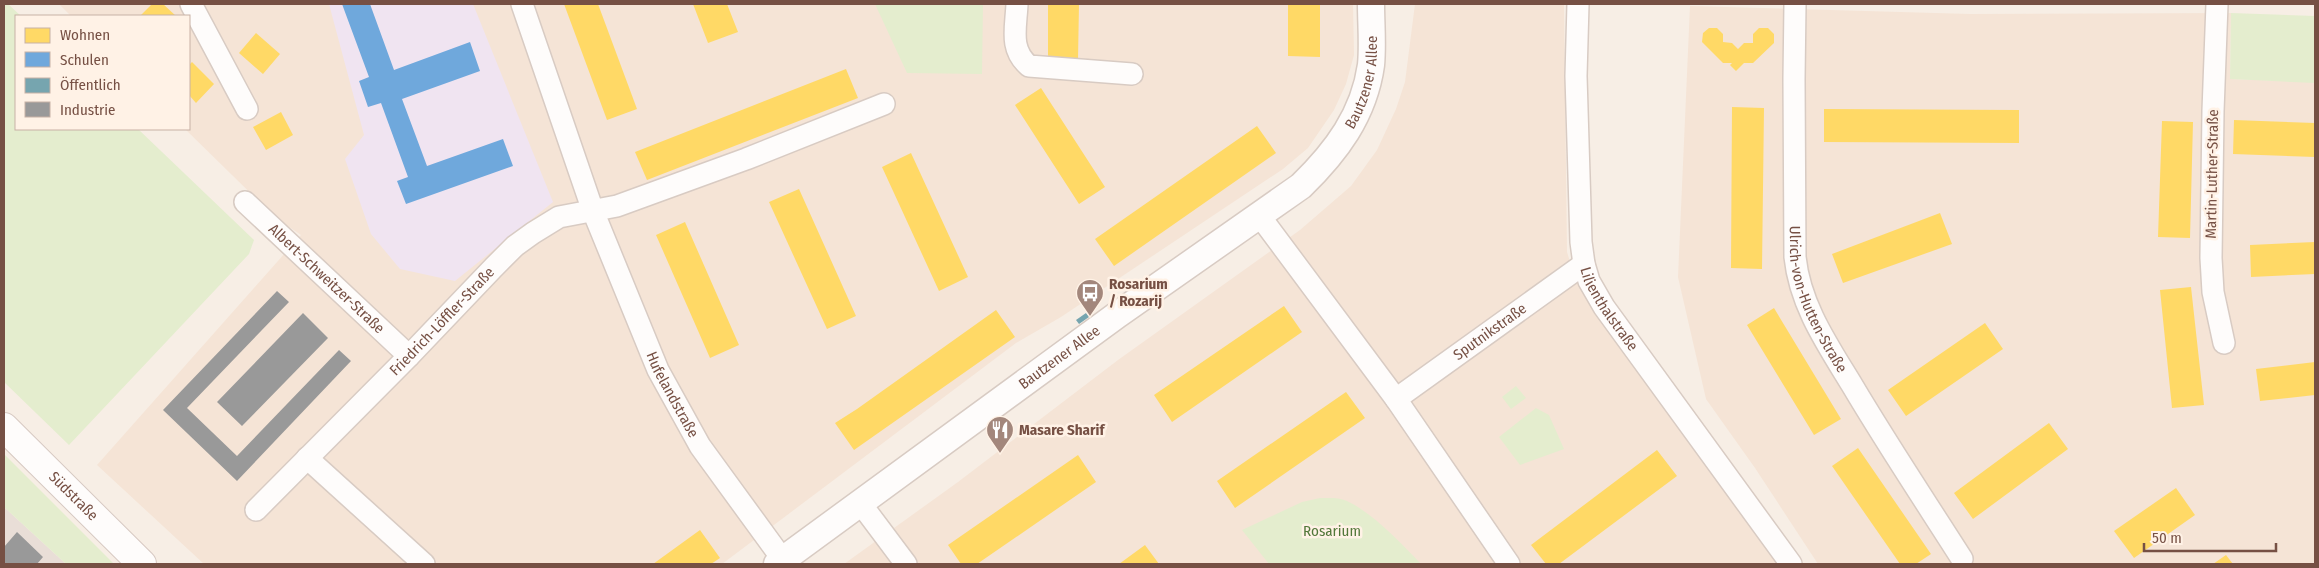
<svg xmlns="http://www.w3.org/2000/svg" width="2319" height="568" viewBox="0 0 2319 568" font-family="'Fira Sans Condensed',sans-serif">
<style>
.residential{fill:#f5e4d6}
.industrial{fill:#e9ded7}
.education{fill:#f0e4f1}
.green{fill:#e4edce}
.homes{fill:#ffd966}
.schools{fill:#6fa8dc}
.public{fill:#76a5af}
.industry{fill:#999}
.lines{fill:none;stroke-linecap:round;stroke-linejoin:round}
.minor-casing{stroke:#d8cbc3;stroke-width:24}
.tertiary-casing{stroke:#d8cbc3;stroke-width:29}
.secondary-casing{stroke:#d7c9c2;stroke-width:30}
.minor{stroke:#fefcfb;stroke-width:21}
.tertiary{stroke:#fefcfb;stroke-width:26}
.secondary{stroke:#fefcfb;stroke-width:28}
.labels{text-anchor:middle;dominant-baseline:central;stroke-width:5;stroke-linejoin:round;paint-order:stroke}
.street-label{font-size:15px;fill:#765044;stroke:#fff2e6}
.poi-label{font-size:15px;font-weight:bold;fill:#765044;stroke:#fff2e6;text-anchor:start}
.park-label{font-size:15px;fill:#527739;stroke:#fff2e6}
</style>
<rect width="100%" height="100%" fill="#f7eee5"/>
<path class="residential" d="M59,4H1353L1354,55L1346,84L1334,110L1308,148L1283,169L1061,317L1016,343L722,564H204L97,465L301,235L276,218L185,129H189V16H71Z
M1415,4H1564L1567,252L1576,281L1619,347L1688,426L1790,564H844L958,482L1118,360L1300,230L1351,186L1377,150L1396,109L1405,82Z
M1690,6L1970,14L2231,13L2230,79L2315,82V564H1818L1755,468L1706,399L1678,277Z"/>
<path class="industrial" d="M4,507L66,564H4Z"/>
<path class="education" d="M329,4H473L553,202L455,281L400,269L371,234L345,159L364,135Z"/>
<path class="green" d="M4,4H8L21,16H16V129H138L254,240L249,254L69,445L4,382Z
M875,4H983L982,74L907,73Z
M2231,13L2315,16V83L2230,79Z
M1516,386L1526,398L1511,409L1502,397Z
M1536,408L1549,415L1564,449L1520,465L1499,437Z
M4,454L114,564H66L4,507Z
M1320,498C1329,498 1338,497 1347,501C1373,513 1402,544 1421,564H1269L1242,530L1302,502Z"/>
<path class="homes" d="M152,4H163L176,16H140Z
M564,4H598L637,109L607,120Z
M693,4H727L738,32L708,43Z
M1048,4H1079L1078,59L1048,58Z
M1288,4H1320V57L1288,56Z
M1709,28H1717L1723,34V42L1732,43L1738,49L1744,43H1753V34L1759,28H1768L1774,34V43L1753,63H1744L1736,71L1730,65L1732,63H1723L1702,42L1703,33Z
M256,33L280,54L263,74L239,53Z
M192,62L214,84L196,103L189,95V65Z
M846,69L858,98L647,180L635,152Z
M1041,88L1105,187L1079,204L1015,105Z
M1732,107L1764,108L1762,269L1731,268Z
M1824,109L2019,110V143L1824,142Z
M281,112L293,135L266,150L253,127Z
M2234,120L2315,123V157L2233,154Z
M2162,121L2193,122L2190,238L2158,237Z
M1257,126L1276,153L1114,266L1095,239Z
M911,153L968,277L939,291L882,167Z
M799,189L856,316L827,329L769,202Z
M1940,213L1952,244L1843,283L1832,254Z
M685,222L739,345L710,358L656,235Z
M2315,242V274L2251,277L2250,245Z
M2191,287L2204,405L2172,408L2160,290Z
M1284,306L1302,332L1172,422L1154,395Z
M1774,308L1841,419L1814,435L1747,325Z
M996,310L1015,337L854,450L835,423L857,409Z
M1985,323L2003,349L1906,416L1888,390Z
M2315,362V395L2260,401L2256,369Z
M1346,392L1365,418L1235,508L1217,481Z
M2049,423L2068,449L1973,519L1954,493Z
M1858,448L1931,554L1916,564H1900L1832,466Z
M1657,450L1677,476L1559,564H1546L1531,545Z
M1078,455L1096,482L977,564H961L948,545Z
M2176,488L2195,515L2134,558L2114,531Z
M700,530L720,558L711,564H653Z
M1145,545L1159,564H1119Z
M2226,555L2233,564H2213Z"/>
<path class="schools" d="M342,4H370L394,70L470,42L480,71L402,99L427,166L503,139L513,166L406,204L397,181L408,177L381,103L368,107L359,81L369,77Z"/>
<path class="public" d="M1086,313L1089,317L1079,324L1076,320Z"/>
<path class="industry" d="M277,291L289,302L187,408L237,456L339,350L351,361L237,481L163,410Z
M303,313L328,338L242,426L217,402Z
M17,532L43,557L37,564H4V547Z"/>
<g class="lines">
<defs>
<g id="minor">
<path d="M191,4L247,109"/>
<path id="s1" d="M522,4L593,211L658,370L700,446L783,560"/>
<path d="M1017,4C1016,28 1009,49 1029,66L1132,74"/>
<path id="s2" d="M1578,4L1576,76L1581,242L1584,264L1589,281L1604,307L1791,564"/>
<path id="s3" d="M1795,4L1794,79L1795,257C1800,305 1827,344 1852,385C1887,444 1925,501 1962,559"/>
<path d="M2217,4L2213,111L2211,258L2213,292L2224,343"/>
<path id="s4" d="M245,202L409,356"/>
<path id="s5" d="M1259,215L1396,399L1584,264"/>
<path d="M1396,399L1509,564"/>
<path d="M307,458L424,564"/>
<path d="M861,504L906,564"/>
<path id="s6" d="M256,510L409,356L494,267L515,246L533,233L559,217L617,206L746,159L884,104"/>
</g>
<g id="tertiary">
<path id="s7" d="M777,564L1117,315L1301,186C1336,152 1364,115 1371,65C1373,45 1371,24 1371,4"/>
</g>
<g id="secondary">
<path id="s8" d="M4,427L142,564"/>
</g>
</defs>
<use href="#minor" class="minor-casing"/>
<use href="#tertiary" class="tertiary-casing"/>
<use href="#secondary" class="secondary-casing"/>
<use href="#minor" class="minor"/>
<use href="#tertiary" class="tertiary"/>
<use href="#secondary" class="secondary"/>
</g>
<defs>
<symbol id="bus-pin" viewBox="-11 -11 22 30"><path d="M0 17L-7.5 6A9.5 9.5 0 1 1 7.5 6Z" fill="#a3877c" stroke="#fff2e6"/><path d="M-5-6H5V4H4V6H2V4H-2V6H-4V4H-5ZM-3.5-4V0h7V-4ZM-3.5 1.2v1.5H-2V1.2ZM2 1.2v1.5H3.5V1.2Z" fill="#fff"/></symbol>
<symbol id="restaurant-pin" viewBox="-11 -11 22 30"><path d="M0 17L-7.5 6A9.5 9.5 0 1 1 7.5 6Z" fill="#a3877c" stroke="#fff2e6"/><path d="M-5-6h1v4h1v-4h1v4h1v-4h1v5L-1.5 .5V6h-2V.5L-5-1ZM5-6V6H3V1.5H1.5Q1.5-4 5-6Z" fill="#fff"/></symbol>
</defs>
<g fill-rule="evenodd">
<use href="#bus-pin" x="1074" y="277" width="32" height="43"/>
<use href="#restaurant-pin" x="984" y="414" width="32" height="43"/>
</g>
<g class="labels">
<g class="street-label">
<text stroke="none"><textPath href="#s7" startOffset="770">Bautzener Allee</textPath></text>
<text transform="translate(2212 174) rotate(-89)">Martin-Luther-Straße</text>
<text stroke="none"><textPath href="#s4" startOffset="112">Albert-Schweitzer-Straße</textPath></text>
<text stroke="none"><textPath href="#s3" startOffset="300">Ulrich-von-Hutten-Straße</textPath></text>
<text stroke="none"><textPath href="#s2" startOffset="312">Lilienthalstraße</textPath></text>
<text stroke="none"><textPath href="#s6" startOffset="265">Friedrich-Löffler-Straße</textPath></text>
<text stroke="none"><textPath href="#s5" startOffset="345">Sputnikstraße</textPath></text>
<text stroke="none"><textPath href="#s7" startOffset="350">Bautzener Allee</textPath></text>
<text stroke="none"><textPath href="#s1" startOffset="419">Hufelandstraße</textPath></text>
<text stroke="none"><textPath href="#s8" startOffset="98">Südstraße</textPath></text>
</g>
<g class="poi-label">
<text x="1109" y="284">Rosarium<tspan x="1109" dy="17">/ Rozarij</tspan></text>
<text x="1019" y="430">Masare Sharif</text>
</g>
<g class="park-label">
<text x="1332" y="531">Rosarium</text>
</g>
</g>
<rect width="2319" height="568" fill="none" stroke="#765044" stroke-width="10"/>
<rect x="15" y="15" width="175" height="115" fill="#fff2e6" stroke="#c8b1a5"/>
<rect x="25" y="28" width="25" height="15" fill="#ffd966" stroke="#c8b1a5"/>
<text x="60" y="40" font-size="15" fill="#765044">Wohnen</text>
<rect x="25" y="52" width="25" height="15" fill="#6fa8dc" stroke="#c8b1a5"/>
<text x="60" y="65" font-size="15" fill="#765044">Schulen</text>
<rect x="25" y="78" width="25" height="15" fill="#76a5af" stroke="#c8b1a5"/>
<text x="60" y="90" font-size="15" fill="#765044">Öffentlich</text>
<rect x="25" y="102" width="25" height="15" fill="#999999" stroke="#c8b1a5"/>
<text x="60" y="115" font-size="15" fill="#765044">Industrie</text>
<path d="M2144 543v8h132v-8" fill="none" stroke="#765044" stroke-width="2.5"/>
<text x="2152" y="543" font-size="15" fill="#765044" stroke="#fff2e6" stroke-width="4" paint-order="stroke">50 m</text>
</svg>
